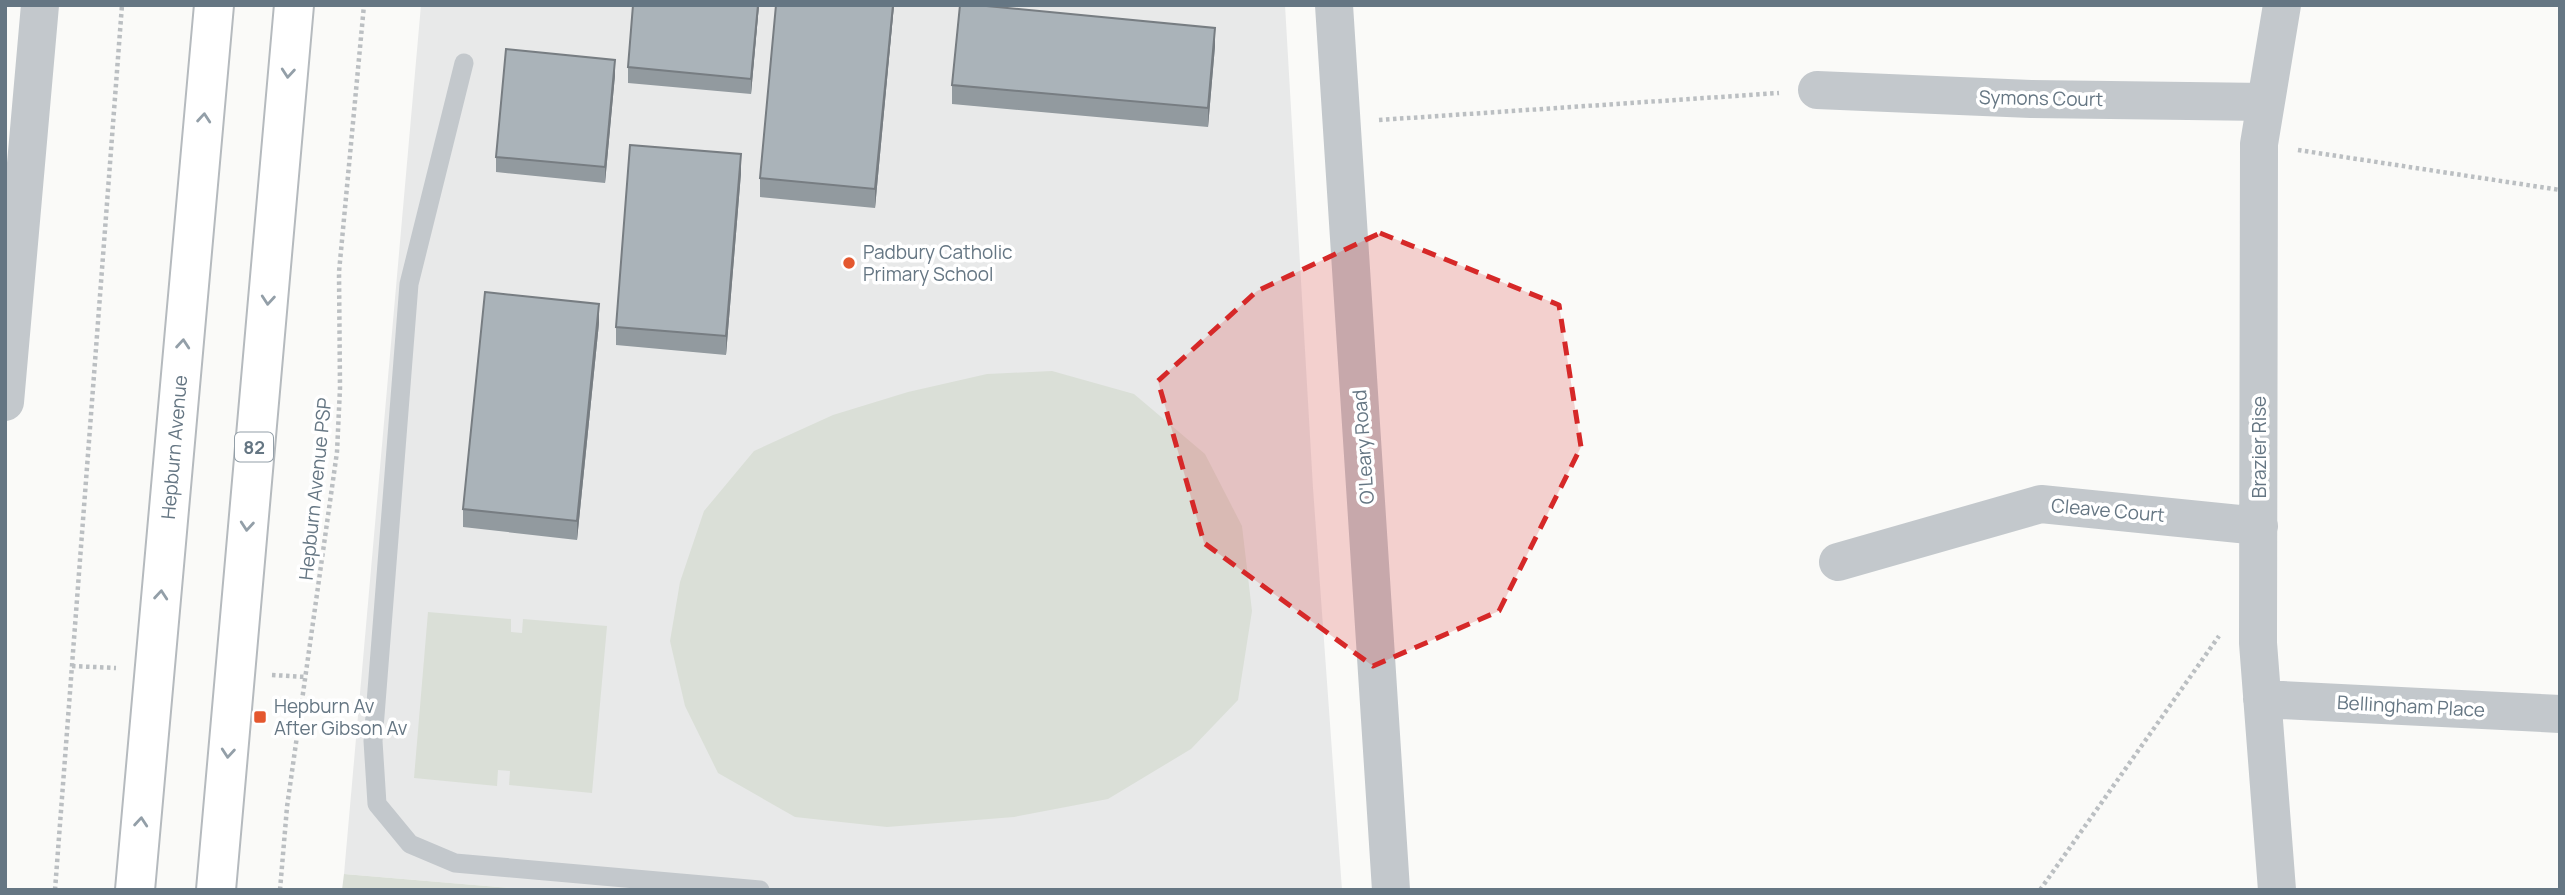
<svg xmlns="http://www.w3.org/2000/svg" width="2565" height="895" viewBox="0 0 2565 895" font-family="Manrope,sans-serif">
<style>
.built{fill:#e8e9e9}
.green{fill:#dadfd7}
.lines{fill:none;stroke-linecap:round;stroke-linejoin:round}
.primary-casing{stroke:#b5babe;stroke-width:42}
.path{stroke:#bbbfc2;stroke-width:4.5;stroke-dasharray:3.5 3.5;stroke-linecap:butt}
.lane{stroke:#c3c8cc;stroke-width:19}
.street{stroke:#c3c8cc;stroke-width:38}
.primary{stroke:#fff;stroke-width:38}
.wall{fill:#929a9f}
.shaded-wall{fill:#777d82}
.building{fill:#aab3b9;stroke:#777d82;stroke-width:2}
.oneway{stroke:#939fa8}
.marked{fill:#d62828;fill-opacity:0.2;stroke:#d62828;stroke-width:5;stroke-dasharray:14 9;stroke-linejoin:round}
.poi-dot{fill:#e4572e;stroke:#fff;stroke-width:2.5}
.labels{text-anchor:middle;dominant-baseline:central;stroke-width:7;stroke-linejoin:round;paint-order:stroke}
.shield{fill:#fff;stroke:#939fa8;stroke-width:2}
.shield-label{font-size:18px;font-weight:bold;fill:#657683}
.street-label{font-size:19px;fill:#657683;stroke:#fff}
.poi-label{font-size:19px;fill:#657683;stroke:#fff;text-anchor:start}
</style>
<rect width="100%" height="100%" fill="#fafaf8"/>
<path class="built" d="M421,5H1285L1313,488L1342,890H534L344,874Z"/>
<path class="green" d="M1052,371L1134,394L1205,454L1242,526L1252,611L1238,700L1191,749L1108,799L1014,817L887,827L795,817L718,773L685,706L670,641L680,582L704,511L754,451L833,415L908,392L987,374Z
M428,612L511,619V632L522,633L523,619L607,626L592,793L509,785L510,771L498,770L497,786L414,778Z
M344,874L534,890H342Z"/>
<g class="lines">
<defs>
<path id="primary" d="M135,890L214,5
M216,890L294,5"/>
</defs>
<use href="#primary" class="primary-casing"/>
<path class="path" d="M1379,120L1779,93
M2298,150L2560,190
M72,666L116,668
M272,675L306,677
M55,890L122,5
M280,890L287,807L337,452L340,388L339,272L364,5
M2040,890L2219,636"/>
<path class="lane" d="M464,63L409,284L373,741L377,804L410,844L455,863L760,890"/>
<path class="street" d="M1334,5L1391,890
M1817,90L2031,99L2266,102
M5,402L40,5
M1838,562L2041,504L2259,526
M2262,699L2560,714
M2277,890L2258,643L2259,144L2282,5"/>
<use href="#primary" class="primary"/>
</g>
<path class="wall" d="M759,5L751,94L628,83V67Z
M776,5H894L875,208L760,197V178Z
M1215,46L1208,127L952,104V85Z
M615,75L605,183L496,172V157Z
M741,173L726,355L616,345V327Z
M599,323L577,540L463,527V509Z"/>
<path class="shaded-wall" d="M758,5H759L751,94V79Z
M893,5H894L875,208V189Z
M1215,28V46L1208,127V108Z
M615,60V75L605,183V167Z
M741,154V173L726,355V336Z
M599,304V323L577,540V521Z"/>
<path class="building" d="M633,5H758L751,79L628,67Z
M776,5H893L875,189L760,178Z
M960,5H976L1215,28L1208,108L952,85Z
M506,49L615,60L605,167L496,157Z
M630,145L741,154L726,336L616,327Z
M485,292L599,304L577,521L463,509Z"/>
<defs><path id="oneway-chevron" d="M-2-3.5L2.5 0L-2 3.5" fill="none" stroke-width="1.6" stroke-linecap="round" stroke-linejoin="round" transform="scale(1.75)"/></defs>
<g class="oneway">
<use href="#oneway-chevron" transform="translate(288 73) rotate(95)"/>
<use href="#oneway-chevron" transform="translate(204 118) rotate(-85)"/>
<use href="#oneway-chevron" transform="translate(268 300) rotate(95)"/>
<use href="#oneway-chevron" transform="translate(183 344) rotate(-85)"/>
<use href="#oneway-chevron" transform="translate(247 526) rotate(95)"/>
<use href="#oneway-chevron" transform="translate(161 595) rotate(-85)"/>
<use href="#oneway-chevron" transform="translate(228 753) rotate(95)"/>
<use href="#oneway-chevron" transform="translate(141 822) rotate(-85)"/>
</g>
<path class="marked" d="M1380,233L1559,305L1581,447L1499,611L1373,666L1204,543L1158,381L1257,291Z"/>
<g class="poi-dot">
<circle cx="849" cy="263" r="7"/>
<rect x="253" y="710" width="14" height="14" rx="3.5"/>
</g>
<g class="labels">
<rect class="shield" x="235" y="432.5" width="38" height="29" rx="5"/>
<g class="shield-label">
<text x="254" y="447">82</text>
</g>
<g class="street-label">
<text transform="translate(2041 98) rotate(1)">Symons Court</text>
<text transform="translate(174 447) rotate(-85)">Hepburn Avenue</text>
<text transform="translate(1363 447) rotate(-94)">O'Leary Road</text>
<text transform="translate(2259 447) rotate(-90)">Brazier Rise</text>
<text transform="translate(315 489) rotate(-84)">Hepburn Avenue PSP</text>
<text transform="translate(2108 510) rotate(5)">Cleave Court</text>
<text transform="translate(2411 706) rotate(3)">Bellingham Place</text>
</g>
<g class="poi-label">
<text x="863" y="252">Padbury Catholic<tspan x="863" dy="22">Primary School</tspan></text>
<text x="274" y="706">Hepburn Av<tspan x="274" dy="22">After Gibson Av</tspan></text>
</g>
</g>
<rect width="2565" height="895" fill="none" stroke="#657683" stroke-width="14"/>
</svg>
